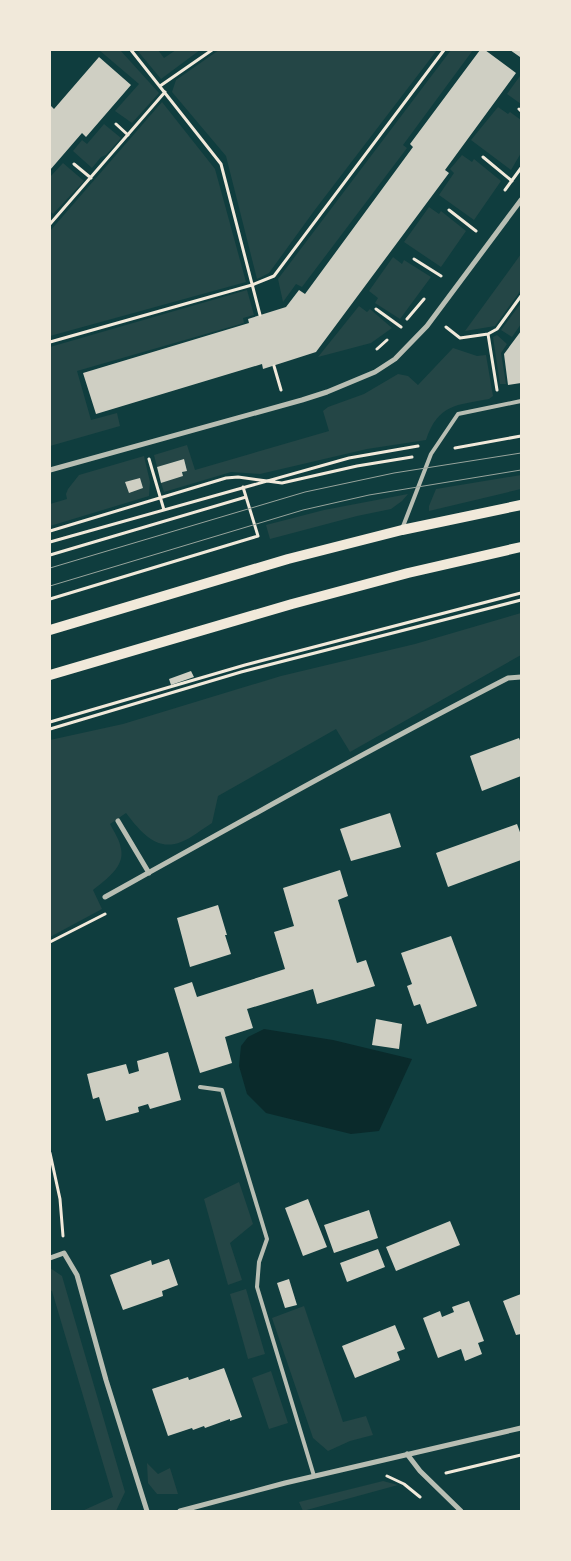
<svg xmlns="http://www.w3.org/2000/svg" width="571" height="1561" viewBox="0 0 571 1561" font-family="'DM Sans',sans-serif">
<style>
.green{fill:#244646}
.water{fill:#0a2a2b}
.building{fill:#cfcfc3}
.lines{fill:none;stroke-linecap:round;stroke-linejoin:round}
.path{stroke:#f1e9da;stroke-width:3}
.service{stroke:#b8beb3;stroke-width:4}
.minor{stroke:#b8beb3;stroke-width:5}
.secondary{stroke:#f1e9da;stroke-width:10}
.tram{stroke:#97a49c;stroke-width:1}
</style>
<rect width="100%" height="100%" fill="#0f3d3e"/>
<path class="green" d="M99,50H120L159,93L132,123L115,111L139,84Z
M137,50H158L164,58L176,50H200L161,79Z
M219,50H437L314,211L269,273L257,279L226,156L172,92L176,80Z
M451,50H473L403,145L407,148L302,287L296,284L283,302L278,279Z
M520,76L521,77V104L507,94Z
M162,102L215,169L246,282L50,336V231Z
M498,107L508,114L510,112L521,120V153L511,170L471,140Z
M104,124L121,138L106,155L101,157L92,168L73,151L82,140L87,144Z
M462,155L472,162L474,159L501,181L474,220L439,195L454,173L450,169Z
M63,163L84,181L53,214L50,211V177Z
M429,207L439,214L441,211L466,231L441,267L404,242Z
M521,254V290L495,326L465,331Z
M393,257L402,264L404,260L431,277L400,319L375,303L378,298L369,291Z
M247,290L254,315L243,318L244,323L77,371L91,420L117,413L120,426L50,446V347Z
M521,303V324L512,337L501,330Z
M359,306L367,312L370,309L392,328L371,343L318,357Z
M497,335L507,344L501,353L506,384H500L493,337Z
M453,348L477,356L486,355L493,396L489,399C457,405 438,404 426,440L367,449L260,474L231,472L164,492L161,483L183,476L184,459L157,467L154,455L187,445L195,470L329,431L323,411L328,407L364,394L398,374L408,376L418,385Z
M144,456L150,482L149,496L50,526V504L67,499L66,494L68,489L79,475Z
M521,475V489L429,511V506L436,489Z
M408,494L402,501L391,509L357,516L270,539L266,525L324,510Z
M521,613V655L350,752L336,729L218,796L212,823C202,829 192,838 181,842C156,852 140,831 126,813L110,824C114,832 120,840 121,849C125,867 105,880 93,890L102,909L50,937V740L123,724L281,676L415,644Z
M239,1182L253,1224L230,1243L242,1280L228,1285L204,1199Z
M50,1268L62,1276L125,1492L116,1511H82L113,1497L52,1291L50,1290Z
M246,1289L265,1354L248,1359L230,1294Z
M304,1306L343,1422L366,1416L373,1435L350,1441L328,1451L313,1438L272,1318Z
M271,1371L288,1423L269,1429L252,1378Z
M147,1463L158,1474L170,1468L178,1494H157L148,1483Z
M383,1481L398,1485L303,1511L299,1502Z"/>
<path class="water" d="M264,1029L333,1040L412,1059L379,1131L351,1134L266,1113L247,1094L239,1066L241,1046L248,1037Z"/>
<path class="building" d="M480,50H485L516,73L445,170L449,173L316,352L263,369L262,364L96,414L83,373L249,323L248,319L286,307L299,290L305,294L413,147L410,144Z
M510,50H521V56L520,57Z
M99,57L131,85L86,137L82,133L50,170V105L54,109Z
M521,331V383L508,385L504,354Z
M184,459L187,471L182,472L183,476L161,483L157,467Z
M140,478L143,488L129,493L125,482Z
M191,671L194,677L171,685L169,679Z
M519,738L521,743V776L482,791L470,756Z
M390,813L401,847L351,861L340,829Z
M517,824L521,835V860L448,887L436,853Z
M340,870L348,896L338,900L357,963L366,960L375,986L317,1004L313,989L247,1009L253,1028L225,1037L232,1063L200,1073L174,988L192,982L197,997L285,969L274,932L294,926L283,888Z
M218,905L227,935H225L231,954L190,967L177,918Z
M451,936L477,1006L427,1024L420,1004L414,1006L407,986L412,984L401,953Z
M376,1019L402,1024L399,1049L372,1045Z
M168,1052L181,1100L150,1109L148,1104L138,1107L139,1112L106,1121L99,1097L93,1099L87,1074L126,1064L129,1074L139,1071L137,1061Z
M308,1199L327,1247L303,1256L285,1208Z
M369,1210L378,1238L334,1253L324,1225Z
M450,1221L460,1245L396,1271L386,1247Z
M378,1249L385,1267L347,1282L340,1263Z
M169,1259L178,1285L162,1291L163,1296L123,1310L110,1275L151,1260L152,1265Z
M289,1279L297,1305L285,1308L277,1283Z
M521,1294V1334L516,1335L503,1301Z
M469,1301L484,1341L478,1343L482,1354L465,1361L461,1349L438,1358L423,1318L440,1311L442,1317L454,1312L452,1307Z
M395,1325L405,1349L397,1352L400,1360L355,1378L342,1346Z
M224,1368L242,1417L230,1421V1419L205,1428L204,1426L193,1430L192,1428L168,1436L152,1389L188,1377L189,1380Z"/>
<g class="lines">
<path class="path" d="M131,50L221,164L260,315
M160,86L212,50
M519,109L521,111
M116,124L128,135
M483,157L512,181
M74,164L91,178
M505,190L521,168
M449,210L476,231
M50,224L165,92
M414,259L441,276
M376,309L401,327
M407,319L424,299
M446,327L460,338L488,334L497,329L521,296
M488,334L497,390
M50,342L252,285L274,276L444,50
M377,349L387,340
M274,366L281,390
M455,448L521,436
M149,459L164,510
M50,531L226,478L238,477L282,483L357,466L412,457
M50,542L349,458L418,446
M50,555L246,497
M50,599L258,536L243,487
M50,722L245,665L521,593
M50,729L241,672L521,600
M50,942L105,914
M50,1153L60,1199L63,1236
M446,1473L521,1455
M387,1476L404,1484L420,1497"/>
<path class="service" d="M402,529L431,454L458,414L521,401
M200,1087L222,1090L267,1239L259,1262L257,1287L314,1476"/>
<path class="minor" d="M50,470L302,400L327,392L375,372L395,359L427,326L521,200
M118,821L149,873
M105,897C238,823 372,748 508,678L521,677
M50,1258L64,1253L77,1275L106,1380L147,1511
M407,1454L420,1471L461,1511
M180,1511L285,1483L521,1428"/>
<path class="secondary" d="M50,630L288,559L402,530L521,505
M50,675L292,604L408,573L521,547"/>
<path class="tram" d="M50,568L305,492L394,473L521,453
M50,586L303,510L369,495L521,470"/>
</g>
<rect width="571" height="1561" fill="none" stroke="#f1e9da" stroke-width="102"/>
</svg>
